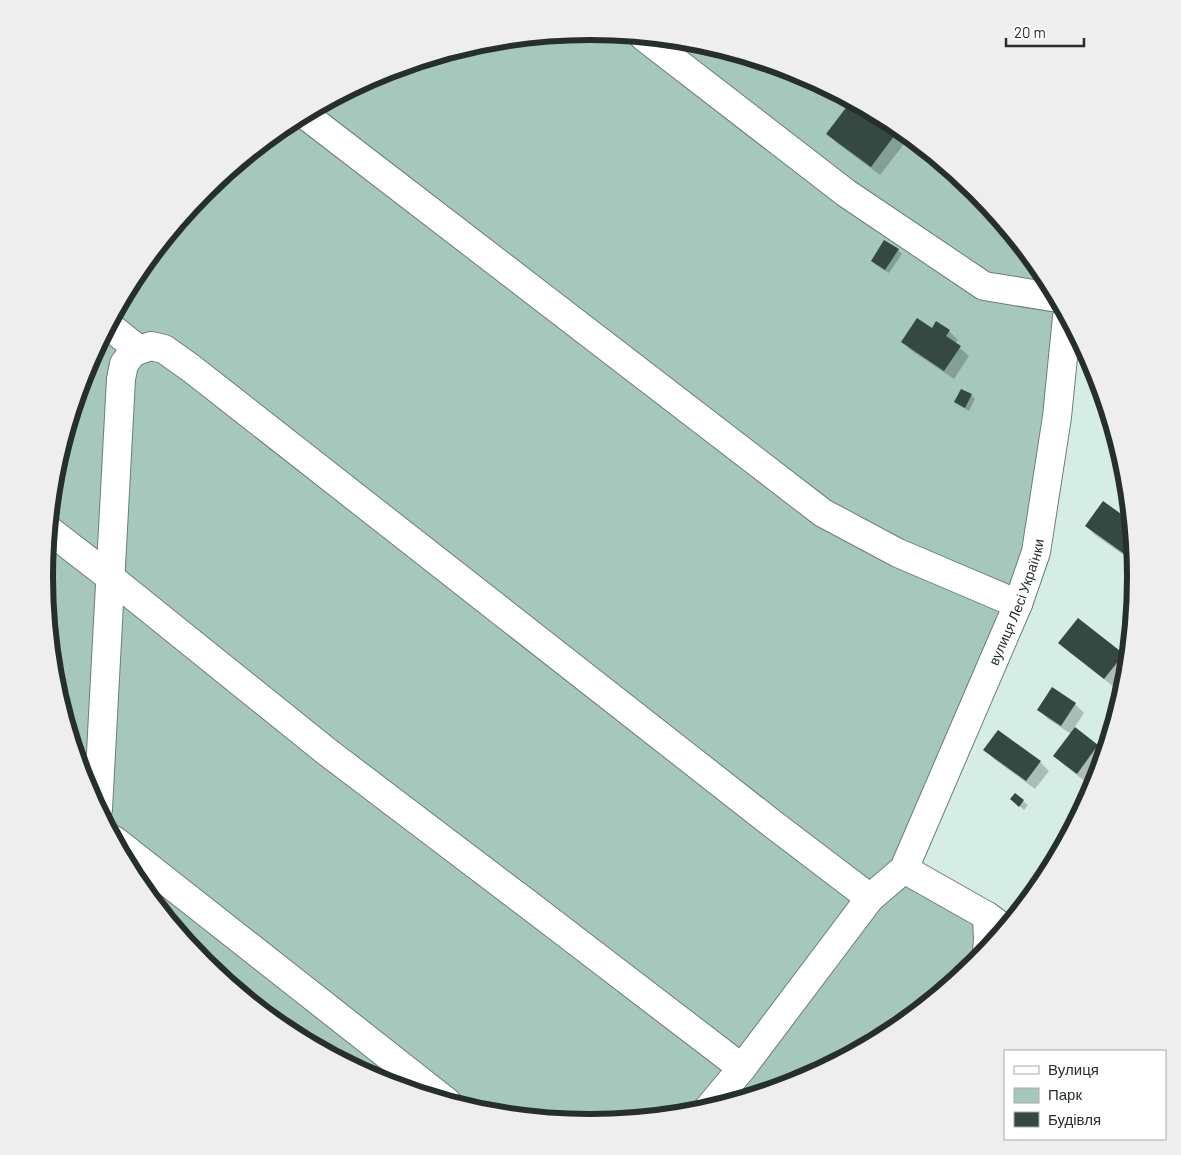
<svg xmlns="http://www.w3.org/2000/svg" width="1181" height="1155" viewBox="0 0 1181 1155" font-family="Barlow,sans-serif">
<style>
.green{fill:#a6c8bc}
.shadow{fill:#0003}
.building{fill:#354942}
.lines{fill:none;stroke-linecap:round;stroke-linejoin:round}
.minor-casing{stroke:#6a7e77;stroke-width:30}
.minor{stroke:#fff;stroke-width:28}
.labels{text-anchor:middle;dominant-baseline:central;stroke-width:5;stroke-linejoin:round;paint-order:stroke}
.street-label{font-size:14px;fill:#262f2c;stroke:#fff}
.rim{fill:none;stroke:#262f2c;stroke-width:6}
</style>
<rect width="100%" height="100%" fill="#d6ede5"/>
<path class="green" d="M591,31L697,42L800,73L894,123L977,191L1045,274L1055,294L1058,342L1025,568L886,875L1005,929L977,964L894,1032L799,1082L697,1113L590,1124L484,1113L381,1082L287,1032L204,964L136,881L86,786L55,684L44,577L55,471L86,368L136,274L204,191L287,123L382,73L484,42Z"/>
<path class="shadow" d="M853,101L894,123L910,136L880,175L837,143L828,134Z
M898,250L902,254L889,273L876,265L872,261Z
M932,329L949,331L958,340L955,344L969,356L954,379L912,351L903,342Z
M971,395L975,399L969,411L960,406L955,402Z
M1103,503L1131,523L1135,563L1095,535L1086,526Z
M1060,643L1123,655L1129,661L1128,669L1114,687L1069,652Z
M1075,704L1084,713L1074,728L1097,746L1105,754L1104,757L1086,782L1064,765L1055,756L1071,734L1048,719L1039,710Z
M985,750L1040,762L1049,771L1035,789L994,759Z
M1015,795L1028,805L1024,810L1016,803Z"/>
<path class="building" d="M851,101L894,123L900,128L871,167L826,134Z
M884,240L899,249L885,270L871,261Z
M917,318L932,328L936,321L950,330L946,336L961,346L944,371L901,342Z
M961,389L972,394L965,408L954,402Z
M1103,501L1131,521L1134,551L1130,558L1085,526Z
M1078,618L1124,654L1104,679L1058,643Z
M1052,687L1076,703L1061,726L1037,710Z
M1075,727L1098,745L1077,774L1053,756Z
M998,730L1041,761L1026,781L983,750Z
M1015,793L1024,800L1019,807L1010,799Z"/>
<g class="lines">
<defs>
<g id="minor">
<path d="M644,37L846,193L984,286L1058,298"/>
<path d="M304,114L823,513L898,553L1018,604"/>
<path d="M109,326L139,350"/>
<path d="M49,530L111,578L326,751L529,905L742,1068"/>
<path d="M98,809L121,379L124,364L133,352L151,346L164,349L192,369L774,825L870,898"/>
<path d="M114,840L447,1102"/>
<path d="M904,869L987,916L1005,929"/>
<path d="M987,916L988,940L987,951"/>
<path id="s1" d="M707,1110L742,1068L870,898L904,869L1018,604L1036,552L1057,417L1067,317"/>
</g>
</defs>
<use href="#minor" class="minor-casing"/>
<use href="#minor" class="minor"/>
</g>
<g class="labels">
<g class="street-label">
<text stroke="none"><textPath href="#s1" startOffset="602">вулиця Лесі Українки</textPath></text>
</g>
</g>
<path d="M0 0H1181V1155H0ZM53 577a537 537 0 1 1 1074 0a537 537 0 1 1-1074 0Z" fill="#eee" fill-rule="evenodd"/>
<path class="rim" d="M53 577a537 537 0 1 1 1074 0a537 537 0 1 1-1074 0Z"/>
<rect x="1004" y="1050" width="162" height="90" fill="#ffffff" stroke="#a8acab"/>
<rect x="1014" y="1066" width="25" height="8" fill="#ffffff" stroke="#a8acab"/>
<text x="1048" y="1075" font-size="15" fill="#262f2c">Вулиця</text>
<rect x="1014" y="1088" width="25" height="15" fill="#a6c8bc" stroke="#a8acab"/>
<text x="1048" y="1100" font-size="15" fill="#262f2c">Парк</text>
<rect x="1014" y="1112" width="25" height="15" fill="#354942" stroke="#a8acab"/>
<text x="1048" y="1125" font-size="15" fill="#262f2c">Будівля</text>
<path d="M1006 38v8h78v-8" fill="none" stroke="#262f2c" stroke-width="2.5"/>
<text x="1014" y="38" font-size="15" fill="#262f2c" stroke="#ffffff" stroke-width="4" paint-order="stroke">20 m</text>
</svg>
